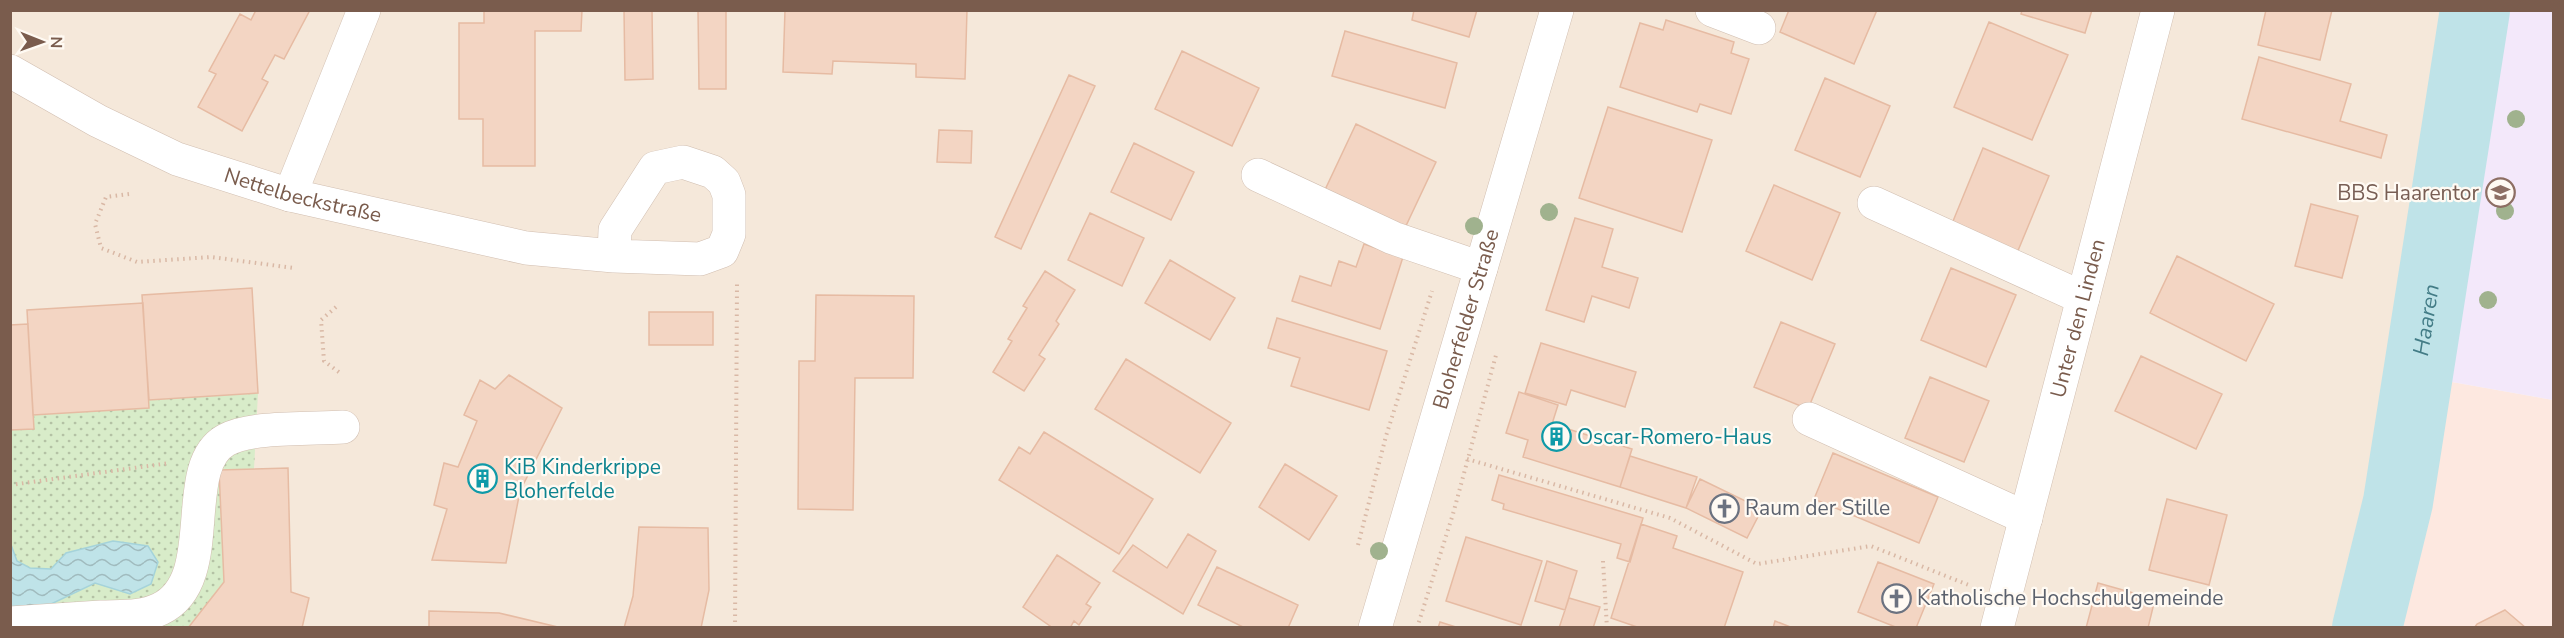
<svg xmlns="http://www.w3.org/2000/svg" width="2564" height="638" viewBox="0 0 2564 638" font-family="'Nunito Sans',sans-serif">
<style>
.residential{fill:#f5e8da}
.commercial{fill:#fde8e0}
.education{fill:#f3e8fa}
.grass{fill:url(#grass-dots)}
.water{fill:url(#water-waves);stroke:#a5d3da;stroke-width:1.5}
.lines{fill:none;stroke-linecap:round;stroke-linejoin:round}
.river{stroke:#bfe3e8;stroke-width:70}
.building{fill:#f3d5c3;stroke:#e6bba3;stroke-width:1.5}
.minor-casing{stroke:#d1beb0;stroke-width:34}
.path{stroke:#d9b8a5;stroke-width:4;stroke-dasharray:1.5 4.5;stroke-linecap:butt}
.minor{stroke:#fff;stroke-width:33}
.tree{fill:#a0b28e}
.labels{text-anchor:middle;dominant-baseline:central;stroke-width:4.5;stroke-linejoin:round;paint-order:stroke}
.education-label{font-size:21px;fill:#785e54;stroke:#fffaf3;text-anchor:end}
.street-label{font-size:21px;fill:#7a5c4d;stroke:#fffaf3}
.culture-label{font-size:21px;fill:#0d838f;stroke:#fffaf3;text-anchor:start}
.worship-label{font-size:21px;fill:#5b616d;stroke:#fffaf3;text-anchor:start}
.water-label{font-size:22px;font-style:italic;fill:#437c86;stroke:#fffaf3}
</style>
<defs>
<pattern id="grass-dots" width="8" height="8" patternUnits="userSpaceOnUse" patternTransform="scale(1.5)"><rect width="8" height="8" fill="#d8ecc9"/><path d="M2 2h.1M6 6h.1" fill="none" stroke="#b4c2a5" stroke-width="1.8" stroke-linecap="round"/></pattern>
<pattern id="water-waves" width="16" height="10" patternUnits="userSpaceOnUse" patternTransform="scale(1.5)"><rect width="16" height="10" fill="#bfe3e8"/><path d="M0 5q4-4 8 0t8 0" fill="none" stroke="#a0bbbe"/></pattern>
</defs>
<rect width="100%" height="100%" fill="#fdf6ec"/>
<path class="residential" d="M10,11H2475L2418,376L2367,628L11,627Z"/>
<path class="commercial" d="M2418,376L2553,400V627L2367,628L2398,502Z"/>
<path class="education" d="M2475,11H2553V400L2418,376Z"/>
<path class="grass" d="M258,393L254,469L219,470L224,582L188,627L11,628V430L34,429L33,415L149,408V400Z"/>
<path class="water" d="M113,541L148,546L158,562L151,584L130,594L95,583L49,605L11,607L10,542L17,561L30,568L51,569L66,553Z"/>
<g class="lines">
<path class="river" id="s1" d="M2367,628L2398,502L2475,10"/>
</g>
<path class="building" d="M256,10H310L284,59L275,55L262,79L268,82L242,131L198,107L216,74L209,71L240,14L251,20Z
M484,10H582L581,31H535V166H483V119H459V23H484Z
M624,10H652L653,79L625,80Z
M698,10H726V89H699Z
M785,10H967L965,79L916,77V64L833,61L832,74L783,72Z
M1414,10H1477L1469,37L1412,20Z
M1789,10H1877L1854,64L1780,32Z
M2022,10H2092L2085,33L2021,14Z
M2266,10H2332L2320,60L2258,45Z
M1666,20L1734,42L1731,53L1749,59L1731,114L1700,104L1697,112L1620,87L1640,23L1663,30Z
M1989,22L2068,55L2032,140L1954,107Z
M1345,31L1457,63L1445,108L1332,76Z
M1182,51L1259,88L1232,146L1155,109Z
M2259,57L2351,84L2340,121L2387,135L2381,158L2242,119Z
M1069,75L1095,86L1021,249L995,237Z
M1825,78L1890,106L1860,177L1795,150Z
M1608,107L1712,140L1682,232L1579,198Z
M1356,124L1436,162L1404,230L1324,192Z
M939,130L972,131L971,163L937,162Z
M1134,143L1194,172L1171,220L1111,192Z
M1983,148L2049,176L2017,253L1951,226Z
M1774,185L1840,213L1812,280L1746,251Z
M2311,204L2358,216L2342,278L2295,266Z
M1090,213L1144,238L1122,286L1068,260Z
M1575,218L1613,229L1602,267L1638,278L1629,308L1592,296L1584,322L1546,310Z
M1364,244L1403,257L1380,329L1292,301L1300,276L1331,286L1339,261L1356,267Z
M2177,256L2274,304L2246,361L2150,313Z
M1170,260L1235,298L1210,340L1145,303Z
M1951,268L2016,295L1986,367L1921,340Z
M1045,271L1075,290L1056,321L1059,324L1039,355L1045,359L1024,391L993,372L1012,341L1008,339L1027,308L1023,306Z
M252,288L258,393L149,400L142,295Z
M816,295L914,296L913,378H855L853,510L798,509L799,361H815Z
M143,303L149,408L33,415L27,310Z
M649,312H713V345H649Z
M1277,318L1387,351L1369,410L1291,386L1300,358L1268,348Z
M1781,322L1835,344L1808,409L1754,387Z
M28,324L34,429L10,430V325Z
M1541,343L1636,372L1625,407L1571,390L1566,405L1525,393Z
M2141,356L2222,394L2196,449L2115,411Z
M1126,359L1231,423L1200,473L1095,409Z
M509,375L562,408L520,491L506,563L432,560L447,509L434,505L444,463L458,467L477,421L464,415L480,380L495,389Z
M1930,377L1989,401L1964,462L1905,438Z
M1519,392L1558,405L1552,424L1632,449L1620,487L1523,457L1528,440L1506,433Z
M1044,432L1153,499L1119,554L999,480L1019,447L1030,454Z
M1833,453L1938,497L1919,543L1814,499Z
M1630,456L1697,477L1686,508L1620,487Z
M1285,464L1337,496L1309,540L1259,507Z
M288,468L291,592L309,598L302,628H188L224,582L219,470Z
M1499,475L1643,518L1630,562L1617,558L1621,544L1503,509L1504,504L1492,500Z
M1700,479L1762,509L1747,538L1686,508Z
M2167,499L2227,515L2209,585L2149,570Z
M1641,524L1677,536L1673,548L1743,572L1724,628H1640L1611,618Z
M639,527L708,528L709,590L701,628H624L633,596Z
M1188,534L1216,551L1183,614L1113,571L1133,545L1167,568Z
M1466,537L1542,561L1521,625L1446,601Z
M1057,555L1100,583L1086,604L1091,607L1079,625L1074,621L1070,628H1053L1023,607Z
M1547,561L1577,571L1565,610L1535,601Z
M1878,562L1934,584L1916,628H1898L1858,612Z
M1217,567L1298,605L1288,628H1245L1198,605Z
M2098,583L2155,599L2148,628H2086Z
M1569,598L1600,607L1593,628H1559Z
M2505,610L2526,628H2474L2477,624Z
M429,611L499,613L562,628H429Z
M1775,621L1793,628H1773Z
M1440,622L1459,628H1438Z"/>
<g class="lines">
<defs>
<g id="minor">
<path d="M1712,10L1759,28"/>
<path id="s2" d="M10,71L98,121L177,159L290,195L526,248L614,256L700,259L722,251L729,234V195L724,182L713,172L683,162L655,168L615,230L614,256"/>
<path d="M1258,175L1393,238L1481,268"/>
<path d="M290,195L364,10"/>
<path d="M1874,203L2083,298"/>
<path d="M1809,419L2026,518"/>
<path d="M10,623C41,621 71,619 101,617C120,616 142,618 160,609C221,580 177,467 226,440C251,426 313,429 343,427"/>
<path id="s3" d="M1375,628L1557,10"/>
<path id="s4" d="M1997,628L2158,10"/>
</g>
</defs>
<use href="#minor" class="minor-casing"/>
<path class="path" d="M129,194L106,197L95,224L101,248L137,262L211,257L294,268
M336,307L321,320L324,361L340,373
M1467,459L1670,518L1757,564L1871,546L1971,586
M10,485L170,463
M1358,545L1386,436L1432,291
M1603,561L1607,628
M735,628L737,283
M1417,628L1453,514L1496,355"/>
<use href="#minor" class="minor"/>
</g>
<g class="tree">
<circle cx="2516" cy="119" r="9"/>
<circle cx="2505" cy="211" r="9"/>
<circle cx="1549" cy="212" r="9"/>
<circle cx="1474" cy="226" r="9"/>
<circle cx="2488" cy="300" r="9"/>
<circle cx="1379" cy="551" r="9"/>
</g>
<defs>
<symbol id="school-ring" viewBox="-11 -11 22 22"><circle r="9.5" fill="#fffaf3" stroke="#8d6e63" stroke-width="1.5"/><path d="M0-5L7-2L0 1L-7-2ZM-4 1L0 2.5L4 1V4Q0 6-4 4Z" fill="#8d6e63"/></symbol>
<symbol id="building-ring" viewBox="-11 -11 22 22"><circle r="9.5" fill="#fffaf3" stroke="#0f9aa8" stroke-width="1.5"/><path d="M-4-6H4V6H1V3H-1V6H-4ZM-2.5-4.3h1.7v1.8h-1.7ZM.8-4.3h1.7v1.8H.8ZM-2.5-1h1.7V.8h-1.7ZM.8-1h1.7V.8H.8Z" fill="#0f9aa8"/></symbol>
<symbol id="church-ring" viewBox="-11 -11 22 22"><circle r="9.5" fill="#fffaf3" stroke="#6b7280" stroke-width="1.5"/><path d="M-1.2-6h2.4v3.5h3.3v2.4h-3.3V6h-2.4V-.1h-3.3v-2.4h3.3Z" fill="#6b7280"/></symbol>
</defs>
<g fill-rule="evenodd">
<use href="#school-ring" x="2484" y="176" width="33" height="33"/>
<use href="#building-ring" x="1540" y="420" width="33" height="33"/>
<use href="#building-ring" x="466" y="462" width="33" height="33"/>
<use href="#church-ring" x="1708" y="492" width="33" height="33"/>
<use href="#church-ring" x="1880" y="582" width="33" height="33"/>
</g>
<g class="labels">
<g class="education-label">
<text x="2479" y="193">BBS Haarentor</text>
</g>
<g class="street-label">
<text stroke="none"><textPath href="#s2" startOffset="320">Nettelbeckstraße</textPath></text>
<text stroke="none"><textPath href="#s3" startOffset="322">Bloherfelder Straße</textPath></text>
<text stroke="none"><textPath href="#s4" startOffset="320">Unter den Linden</textPath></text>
</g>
<g class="culture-label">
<text x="1577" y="437">Oscar-Romero-Haus</text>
<text x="504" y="467">KiB Kinderkrippe<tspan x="504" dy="24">Bloherfelde</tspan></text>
</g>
<g class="worship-label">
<text x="1745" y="508">Raum der Stille</text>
<text x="1917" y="598">Katholische Hochschulgemeinde</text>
</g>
<g class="water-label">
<text stroke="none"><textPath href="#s1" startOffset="314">Haaren</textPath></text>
</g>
</g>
<rect width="2564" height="638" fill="none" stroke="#7a5c4d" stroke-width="24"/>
<g transform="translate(42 42) rotate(91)" stroke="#fffaf3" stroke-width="4.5" paint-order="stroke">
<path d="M0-4.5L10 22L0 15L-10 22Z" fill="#7a5c4d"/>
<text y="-9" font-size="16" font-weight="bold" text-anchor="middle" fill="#7a5c4d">N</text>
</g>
</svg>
